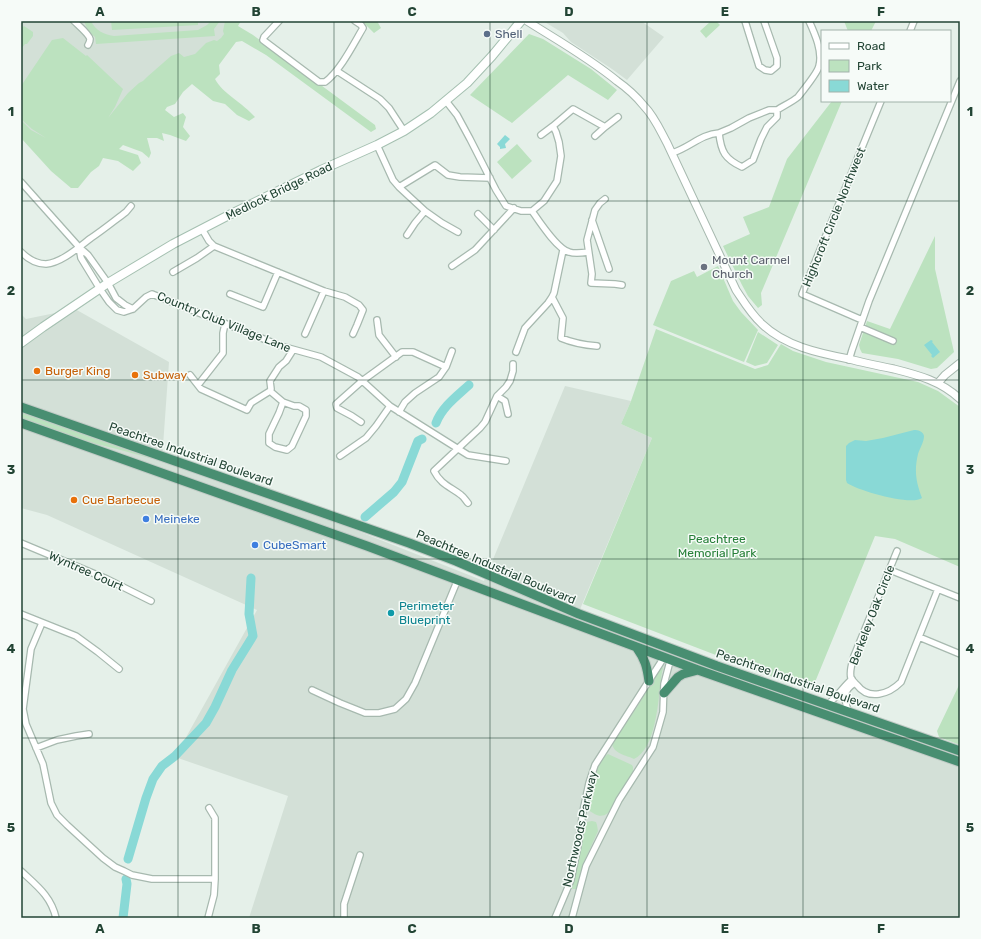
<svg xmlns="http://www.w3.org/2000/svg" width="981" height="939" viewBox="0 0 981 939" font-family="Rubik,sans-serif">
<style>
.built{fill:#d3e0d7}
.green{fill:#bce2bf}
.water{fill:#89d9d6}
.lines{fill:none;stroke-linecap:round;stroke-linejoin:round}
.river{stroke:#89d9d6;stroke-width:9}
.minor-casing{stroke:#a7b9af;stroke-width:8}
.tertiary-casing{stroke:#a7b9af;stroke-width:9}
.secondary-casing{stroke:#a5c0b1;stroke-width:10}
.trunk-casing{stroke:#c1cbc6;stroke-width:11}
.minor{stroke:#fff;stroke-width:5.5}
.tertiary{stroke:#fff;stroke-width:7}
.secondary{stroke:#fff;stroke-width:8}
.trunk{stroke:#488e71;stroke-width:9}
.grid{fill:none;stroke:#224434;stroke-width:1;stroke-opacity:0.55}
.service-dot{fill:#5c6f8a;stroke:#f6fbf8;stroke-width:1.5}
.worship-dot{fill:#6b7280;stroke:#f6fbf8;stroke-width:1.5}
.food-dot{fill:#e8710a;stroke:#f6fbf8;stroke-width:1.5}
.shop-dot{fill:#3f7fe0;stroke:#f6fbf8;stroke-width:1.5}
.culture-dot{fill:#0f9aa8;stroke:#f6fbf8;stroke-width:1.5}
.labels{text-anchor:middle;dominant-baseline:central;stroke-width:3;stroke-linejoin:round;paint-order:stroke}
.service-label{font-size:12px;fill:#4e5e75;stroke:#f6fbf8;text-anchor:start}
.street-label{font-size:12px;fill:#224434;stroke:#f6fbf8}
.worship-label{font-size:12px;fill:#5b616d;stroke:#f6fbf8;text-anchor:start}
.food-label{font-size:12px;fill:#c56008;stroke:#f6fbf8;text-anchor:start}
.shop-label{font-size:12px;fill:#366cbe;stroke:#f6fbf8;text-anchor:start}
.park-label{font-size:12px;fill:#278039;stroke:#f6fbf8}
.culture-label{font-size:12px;fill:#0d838f;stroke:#f6fbf8;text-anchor:start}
.neatline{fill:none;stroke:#224434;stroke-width:1.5}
.grid-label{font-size:13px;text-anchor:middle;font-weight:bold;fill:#224434}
</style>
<rect width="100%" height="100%" fill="#e5f0e9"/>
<path class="built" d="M21,21H230L225,36L88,146L35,137L21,121Z
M543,21H641L664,37L627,80L612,69L571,42L563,33Z
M75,309L169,362L162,460L320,516L484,581L565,386L631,401L621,424L652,438L573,626L594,636L668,656L883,731L960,756V918H249L288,796L175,757L257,610L47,515L21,508V314L26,319Z"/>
<path class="green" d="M84,21H91C96,31 103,34 114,36L198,30L207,25L211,21H220L214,29L215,36L96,44L95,37L88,31Z
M111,21H198V25L112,30Z
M225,21H241L238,26L253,35L375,125L376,129L371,132L266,55L242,41L236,42L219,65L220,74L215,79C222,93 243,103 255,117L249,121L237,115L225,104L213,101L192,84L183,92L175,104L167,107L165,110L174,117L183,113L186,117L183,127L190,136L186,141L170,135L162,133L164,141L157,138H147L151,153L149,158L142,152L123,145L119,149L138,155L141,163L133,171L118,161L103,158L99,166L91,172L78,188H71L51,171L21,138V120L31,130L46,138L32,129L21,119V86L52,40L63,38L86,56L87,55L123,89L115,107L108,118L128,93L139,83L143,81L147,77L171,56L179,53L184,57L195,54L206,43L214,40L217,41L221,38L224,34L223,31Z
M362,21H377L381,28L374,33Z
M711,21H716L720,25L706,38L700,31Z
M844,21H876L871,31H848Z
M21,26L23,27L24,26L33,32V36L27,44H25L21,49Z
M529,34L543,39L591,69L617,90L608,100L568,75L512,123L470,95Z
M832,101H842L761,293L762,305L758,308L748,296L742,285L723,246L750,234L743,217L769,207L787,159Z
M517,144L532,161L512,179L497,162Z
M935,236V269L954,352L937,368L931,369L898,359L862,353L860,349L859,345L867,321L890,329Z
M718,266L733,301L741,312L758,330L744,362L653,325L671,281L694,271L697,277Z
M656,329L755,369L768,365L781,344L793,351L826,362L918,382L938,391L960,407V567L895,539L875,536L813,687L778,679L583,604L652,438L621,424L631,401Z
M758,332L778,345L767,363L755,366L746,362Z
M21,411L154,456L153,459L117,449L88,442L21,419Z
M661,667L663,668C662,672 661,676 661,681C658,701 656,749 634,759C626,755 614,754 612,744L637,707Z
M960,683V745L939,737L937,731Z
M608,754L632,765L633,767V772L608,813C600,819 595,814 588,810L586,803L597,769L603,758Z
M592,821L596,822L597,825L598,831L583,864L578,885L576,889H573L571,888L570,886L584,825L587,822Z"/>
<path class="water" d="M505,135L510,139L505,144L506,148L500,149V147L497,144Z
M931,340L933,341L932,342L940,352L933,358L931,356L932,355L924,345Z
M914,430C918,430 923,431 924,436C924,442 920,448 918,454C914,471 916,482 922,498C911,506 859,491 847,483L846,480V446L849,443L855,440L866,441L883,438Z"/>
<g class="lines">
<path class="river" d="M436,423C442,407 457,396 469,385
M365,517L394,492L402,482L418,441L422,439
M128,859L146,798L153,779L162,766L175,756L206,723L215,707L232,670L253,636L249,614L251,578
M123,918L127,884L126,879"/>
<defs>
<path id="minor" d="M74,21C78,25 89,34 90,39C90,42 89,43 88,45
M279,21L264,37L263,40L319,82H325C340,71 353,45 363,28L361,25L355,21
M745,21L759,66L765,70L771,71L777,66V58L764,21
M910,31L914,21
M337,71L380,99L389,108L404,131
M446,101L457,115L470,139L496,190L506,206L521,211H532L544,201L557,181L561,156L559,142L556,132L553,126L573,109L605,127L618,117
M769,110H777V117L767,127L761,139L753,160L742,167C725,159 721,152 719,133L731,128L749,118Z
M777,110C783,106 792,102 798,97C802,92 818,72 819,66C823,52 815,34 809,21
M541,135L553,126
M595,136L605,127
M377,145L393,180L399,187L425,211L442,223L458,232
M672,153C689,148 701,134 719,133
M21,182L79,247L88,255L108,283L116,298L125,305L133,309
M399,187L435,165L448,175L460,177L490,178
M605,199L600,203L595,210L587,240L592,274L591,283L615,284L622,285
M532,211C539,221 557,249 569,252C575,254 582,253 588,252
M478,214L494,230
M592,220L609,269
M202,229L209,241L214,246L324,291L345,297L359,305L363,310L357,325L353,334
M407,235L415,223L425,211
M79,247L81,258L100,289L109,302L117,310L124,312L133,309L146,297L152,294L281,346L321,357L358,377L390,406L468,455L506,461
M563,250L554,293L552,297L563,318L561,338C573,343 584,345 597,346
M21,252C27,258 36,264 46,264C61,263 79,247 91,238C103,230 114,221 126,212L131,206
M452,266L475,250L514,208
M173,272L197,258L214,246
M230,294L263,307L278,272
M377,320L379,335L396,357
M862,320L802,294L881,101
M860,327L893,341
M305,334L324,291
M516,352L525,328L548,303L552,297
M849,360L852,350L869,301L960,81
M190,375L201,389L247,410L251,403L270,391L271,389L270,381L279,367L286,361L293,350
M198,385L223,353V333L225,324
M270,391L283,402
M497,396L505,401L508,414
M283,402L294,406H299L306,410V416L292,446L287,450L275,447L269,443V434L279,413Z
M399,412L405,402L415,393L439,377L446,367L452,351
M361,422L352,416L337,408L336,404L362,381L402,352H413L446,367
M340,456L366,438L376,426L390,406
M468,503C466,501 464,497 461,495C451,487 441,485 434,471L467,440L480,428L485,422L497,396L506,387L510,381L513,371V364
M21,543L107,579L151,601
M897,551L854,656C852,663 849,671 851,678C852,680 855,683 857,685C869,701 889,694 901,682L938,589
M890,570L960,598
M21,614L76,636L98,652L119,669
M42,623L31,649L23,709L26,724L43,764L51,803L57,815L67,825L103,858L115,867L124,871L132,875L152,879H215
M919,637L960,654
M312,690L340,703L365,713H379L395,709L406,699L415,683L458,579
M828,704C837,697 843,687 852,679
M848,711C844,698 842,691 855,683
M36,748L57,740L76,736L89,734
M21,871C37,886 51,896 56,918
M208,918L214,895L215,879V818L209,808
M344,918V904L360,855
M555,918L571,880L578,846L583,811L589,783L595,765L661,662
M572,918L586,866L619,800L653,747L663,712L664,684L669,665"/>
<path id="tertiary" d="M527,21C557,40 589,58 617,81C627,88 636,96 644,106C654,116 660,130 667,143L736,290C744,302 751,314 762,324C785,346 818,353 849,359C864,363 879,366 894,369C918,375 941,381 960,399
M938,383L945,375L960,363"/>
<path id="secondary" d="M21,343L43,327L108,283L173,244L229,215L321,170L377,145L404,131L431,113L467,83L492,56L521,21"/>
<path id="trunk" d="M21,407L409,543L456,561L579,614L717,666L960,751
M21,423L367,546L698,670L960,762
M637,648C645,659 647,667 649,681
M664,693L678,677L683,674L698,670"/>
</defs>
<use href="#minor" class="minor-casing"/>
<use href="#tertiary" class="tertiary-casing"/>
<use href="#secondary" class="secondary-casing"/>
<use href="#trunk" class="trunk-casing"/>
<use href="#minor" class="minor"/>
<use href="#tertiary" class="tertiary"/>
<use href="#secondary" class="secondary"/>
<use href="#trunk" class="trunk"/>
</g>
<path class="grid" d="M178,21V918M334,21V918M490,21V918M647,21V918M803,21V918M21,201H960M21,380H960M21,559H960M21,738H960"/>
<circle class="service-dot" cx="487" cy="34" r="4"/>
<circle class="worship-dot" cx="704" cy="267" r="4"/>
<g class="food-dot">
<circle cx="37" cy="371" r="4"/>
<circle cx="135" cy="375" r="4"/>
<circle cx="74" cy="500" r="4"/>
</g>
<g class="shop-dot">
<circle cx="146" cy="519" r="4"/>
<circle cx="255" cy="545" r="4"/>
</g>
<circle class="culture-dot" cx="391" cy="613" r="4"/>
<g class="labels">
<g class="service-label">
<text x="495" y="34">Shell</text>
</g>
<g class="street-label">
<text transform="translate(279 191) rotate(-26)">Medlock Bridge Road</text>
<text transform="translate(834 217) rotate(-68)">Highcroft Circle Northwest</text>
<text transform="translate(224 322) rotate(22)">Country Club Village Lane</text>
<text transform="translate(191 454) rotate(19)">Peachtree Industrial Boulevard</text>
<text transform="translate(496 567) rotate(23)">Peachtree Industrial Boulevard</text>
<text transform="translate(86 571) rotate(24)">Wyntree Court</text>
<text transform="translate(872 615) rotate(-69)">Berkeley Oak Circle</text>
<text transform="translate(798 681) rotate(19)">Peachtree Industrial Boulevard</text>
<text transform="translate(580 829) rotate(-77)">Northwoods Parkway</text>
</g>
<g class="worship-label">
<text x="712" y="260">Mount Carmel<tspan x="712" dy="14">Church</tspan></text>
</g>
<g class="food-label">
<text x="45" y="371">Burger King</text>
<text x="143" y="375">Subway</text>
<text x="82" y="500">Cue Barbecue</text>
</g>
<g class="shop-label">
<text x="154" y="519">Meineke</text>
<text x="263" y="545">CubeSmart</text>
</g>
<g class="park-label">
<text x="717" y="539">Peachtree<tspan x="717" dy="14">Memorial Park</tspan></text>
</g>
<g class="culture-label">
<text x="399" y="606">Perimeter<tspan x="399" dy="14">Blueprint</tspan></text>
</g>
</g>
<rect width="981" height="939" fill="none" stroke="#f6fbf8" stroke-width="44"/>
<rect x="821" y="30" width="130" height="72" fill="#f6fbf8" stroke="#a1b2aa"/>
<rect x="829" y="43" width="20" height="6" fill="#ffffff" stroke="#a1b2aa"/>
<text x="857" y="50" font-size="12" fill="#224434">Road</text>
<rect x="829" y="60" width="20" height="12" fill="#bce2bf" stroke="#a1b2aa"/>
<text x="857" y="70" font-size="12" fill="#224434">Park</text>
<rect x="829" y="80" width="20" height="12" fill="#89d9d6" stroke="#a1b2aa"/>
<text x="857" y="90" font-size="12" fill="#224434">Water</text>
<rect x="22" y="22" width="937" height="895" class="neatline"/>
<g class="grid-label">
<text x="100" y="16">A</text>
<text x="256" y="16">B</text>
<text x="412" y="16">C</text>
<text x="569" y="16">D</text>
<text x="725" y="16">E</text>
<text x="881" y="16">F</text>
<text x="11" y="116">1</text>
<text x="970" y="116">1</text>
<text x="11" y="295">2</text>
<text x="970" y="295">2</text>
<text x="11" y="474">3</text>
<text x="970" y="474">3</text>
<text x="11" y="653">4</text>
<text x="970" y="653">4</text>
<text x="11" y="832">5</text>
<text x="970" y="832">5</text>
<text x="100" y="933">A</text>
<text x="256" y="933">B</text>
<text x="412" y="933">C</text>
<text x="569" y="933">D</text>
<text x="725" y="933">E</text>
<text x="881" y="933">F</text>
</g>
</svg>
